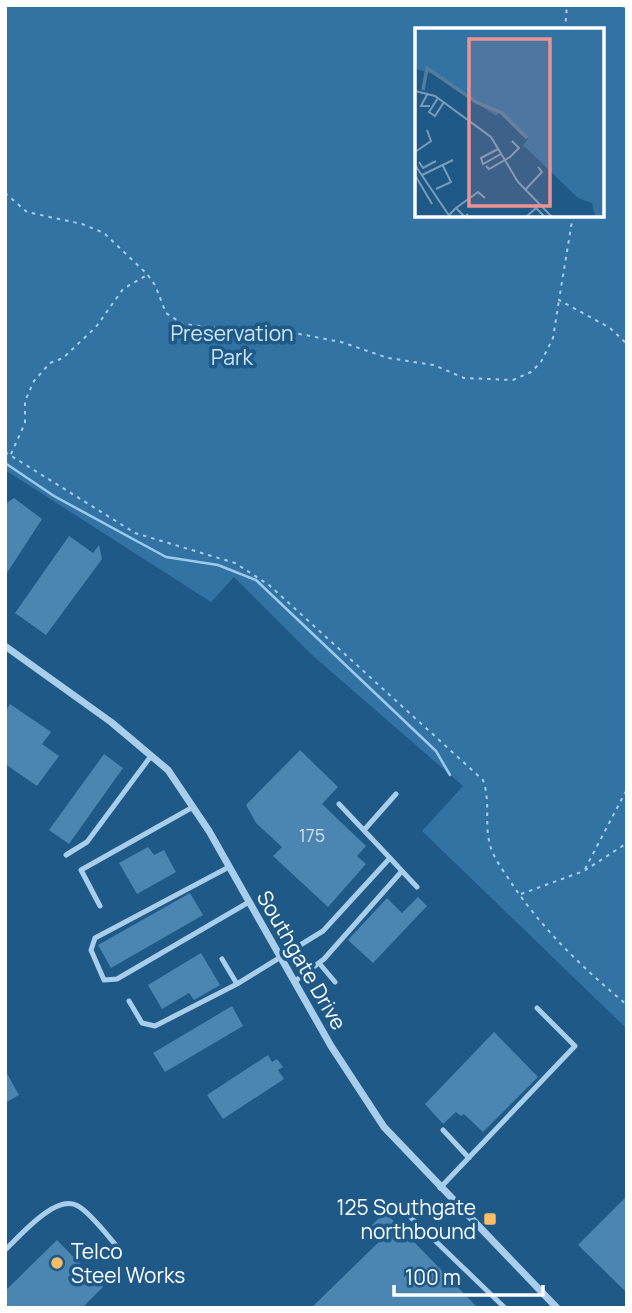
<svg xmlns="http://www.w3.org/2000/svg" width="632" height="1313" viewBox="0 0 632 1313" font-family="Manrope,sans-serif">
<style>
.green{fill:#3273a4;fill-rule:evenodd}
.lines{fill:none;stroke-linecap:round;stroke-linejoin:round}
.stream{stroke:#9bcbec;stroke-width:2.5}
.building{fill:#4b85b2}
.path{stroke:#a8ceeb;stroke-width:2;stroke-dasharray:3.5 5;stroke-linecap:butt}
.lane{stroke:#a8ceeb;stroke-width:5}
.street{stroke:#a8ceeb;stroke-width:7}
.poi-dot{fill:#f9bd67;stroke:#1f5987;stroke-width:2.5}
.labels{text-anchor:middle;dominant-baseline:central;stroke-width:7;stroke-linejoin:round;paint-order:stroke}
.number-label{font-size:18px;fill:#d2e0ec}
.park-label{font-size:21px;fill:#cde6f8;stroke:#1f5987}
.street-label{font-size:21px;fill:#fff;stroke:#1f5987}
.poi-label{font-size:21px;fill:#fff;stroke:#1f5987;text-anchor:end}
.inset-river{fill:none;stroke:#547d9d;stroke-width:3.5}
.inset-road{fill:none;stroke:#799bb7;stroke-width:2}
.view{fill:#ea9494;fill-opacity:0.15;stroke:#ea9494;stroke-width:3.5}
.inset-edge{fill:none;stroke:#fff;stroke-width:3.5}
</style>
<rect width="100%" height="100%" fill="#1f5987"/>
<path class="green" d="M5,5H627V1029L422,831L463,786L312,655L234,577L211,602L5,470ZM417,30H602V215H417Z"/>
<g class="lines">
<path class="stream" d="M5,463L54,496L166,557L218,565L256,580L436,751L450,775"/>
</g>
<path class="building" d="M14,498L42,519L5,576V504Z
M69,536L93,553L99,545L102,559L46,635L15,613Z
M10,704L51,732L42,744L59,756L37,786L5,764V712Z
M300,750L338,787L322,804L366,846L357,856L366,864L328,907L273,856L282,847L256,823L246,805Z
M104,754L123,768L69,844L49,830Z
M148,847L154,855L164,850L176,872L137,894L119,863Z
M190,893L203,915L111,968L98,945Z
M418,897L427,906L373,963L348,940L387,898L402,913Z
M201,953L220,985L194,1000L189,993L162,1009L148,985Z
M232,1006L243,1026L165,1072L153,1053Z
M494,1032L538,1077L483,1132L464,1114L461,1116L456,1112L443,1124L425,1104Z
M268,1055L272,1062L277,1059L283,1067L278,1070L284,1079L223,1119L207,1095Z
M5,1070L19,1095L5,1103Z
M627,1196V1293L578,1245Z
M385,1212L478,1308H311L383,1238L371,1226Z
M57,1240L103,1287L82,1308H5V1291Z"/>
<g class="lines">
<path class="path" d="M615,5L627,7
M565,30L567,5
M5,193L27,212L82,224L104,233L147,274L155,285L166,313L183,324L234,330H279L341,342L388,358L434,365L464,378L513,380L531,372L541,362L553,338L559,300
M573,215L559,300L610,328L627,344
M5,452L135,533L235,563L269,585L483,780C491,802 484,824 490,845C494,860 506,874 514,887C546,933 584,969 627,1005
M11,454L25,423V401L34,381L50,363L63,358L96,327L123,289L147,275
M585,869L627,789
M521,894L584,871L627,843"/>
<path class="lane" d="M365,829L396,794
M66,855L87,842L151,756
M229,867L95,938L91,950L104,980L117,979L249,902
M402,871L417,887
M100,906L81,870L193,807
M222,959L237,984
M319,963L335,982
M294,982L324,959L402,871L390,858
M129,1001L142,1023L155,1026L237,984L323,931L390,858L339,804
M443,1130L469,1158
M440,1188L575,1046L537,1008
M398,1205L505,1308
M5,1250C20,1236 56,1193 78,1206C91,1213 110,1239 121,1251"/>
<path class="street" d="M5,646L111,722L168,770L209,831L331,1046L384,1127L557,1308"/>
</g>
<g class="poi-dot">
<rect x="483" y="1212" width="14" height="14" rx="3.5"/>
<circle cx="57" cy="1263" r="7"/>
</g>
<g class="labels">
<g class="number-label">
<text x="312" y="835">175</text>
</g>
<g class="park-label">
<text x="232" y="333">Preservation<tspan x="232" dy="24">Park</tspan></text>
</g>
<g class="street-label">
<text transform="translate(302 960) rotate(60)">Southgate Drive</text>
</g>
<g class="poi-label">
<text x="476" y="1207">125 Southgate<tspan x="476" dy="24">northbound</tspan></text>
<text x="71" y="1251" text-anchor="start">Telco<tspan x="71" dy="24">Steel Works</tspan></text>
</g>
</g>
<g transform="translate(415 28)">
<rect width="189" height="189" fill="#1f5987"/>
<path d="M0,0H189V189H180L177,175L163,170L108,117L113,111L84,85L81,88L19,46L0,41Z" fill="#3273a4"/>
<path class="inset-river" d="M8,62L12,40L61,74L87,85L112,110"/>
<path class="inset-road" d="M0,63L20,68L76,109L103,154L137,189M13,65L6,78H15M23,70L14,84L20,88L29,74M83,121L66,130L68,136L86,126M0,124L16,113L12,102M4,134L8,140L21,133M0,137L35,189M71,138L74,141L95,129L104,120L97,113M0,147L17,176M7,147L38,132M21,161L36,154L27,136M110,162L127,144L123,139M41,180L63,164L70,170M34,187L41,180L50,189L53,186M111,189L121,180L130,189"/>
<path class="view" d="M54,11H135V178H54Z"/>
<rect width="189" height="189" class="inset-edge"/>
</g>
<rect width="632" height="1313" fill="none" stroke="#ffffff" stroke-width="14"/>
<path d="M394 1285v10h149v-10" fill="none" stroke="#ffffff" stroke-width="3.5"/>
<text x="405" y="1285" font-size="21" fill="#ffffff" stroke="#1f5987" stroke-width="5" paint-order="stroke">100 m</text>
</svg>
